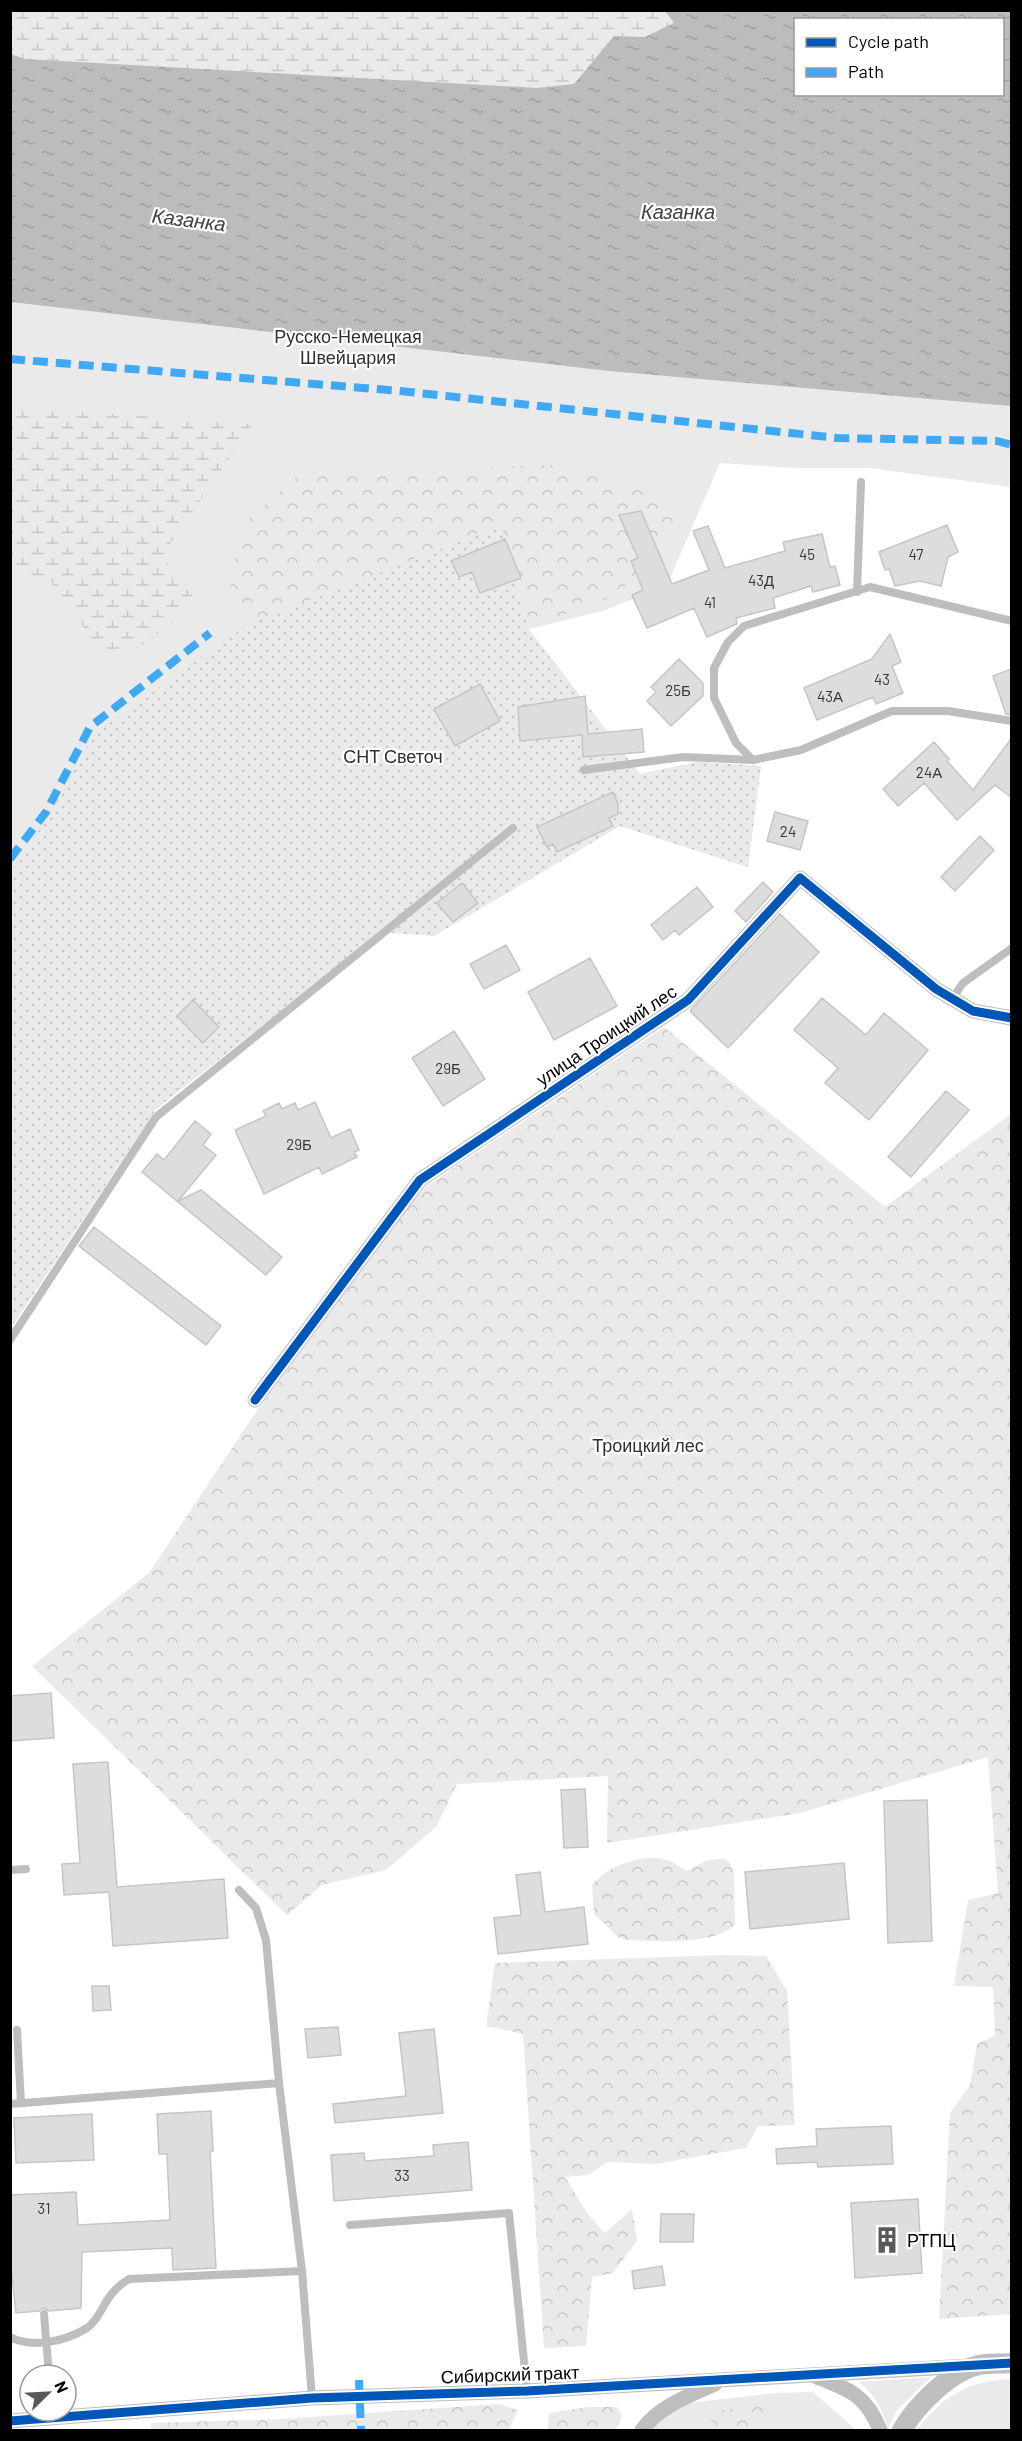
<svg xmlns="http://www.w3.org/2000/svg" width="1022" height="2441" viewBox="0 0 1022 2441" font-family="Barlow,sans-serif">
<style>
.green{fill:#eaeaea;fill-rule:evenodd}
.forest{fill:url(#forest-crowns)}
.wetland{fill:url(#wetland-marsh)}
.garden{fill:url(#garden-dots)}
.water{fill:url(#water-ripples);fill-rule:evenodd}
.building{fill:#ddd;stroke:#c5c5c5;stroke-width:1.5}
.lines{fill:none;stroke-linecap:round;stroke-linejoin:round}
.service{stroke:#bebebe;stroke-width:8}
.minor{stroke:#bebebe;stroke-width:15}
.tertiary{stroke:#bebebe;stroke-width:20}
.quiet{stroke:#3fa9f5;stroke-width:8;stroke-dasharray:15 8;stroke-linecap:butt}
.cycleway-casing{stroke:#fff;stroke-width:13}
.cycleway{stroke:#0057b8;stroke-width:9}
.labels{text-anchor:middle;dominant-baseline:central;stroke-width:4.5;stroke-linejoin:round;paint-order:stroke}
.number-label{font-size:15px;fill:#373737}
.park-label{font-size:18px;fill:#303030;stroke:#fff}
.street-label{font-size:18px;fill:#000;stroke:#fff}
.poi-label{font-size:18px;fill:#000;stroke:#fff;text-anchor:start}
.water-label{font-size:20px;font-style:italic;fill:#414141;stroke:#fff}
</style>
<defs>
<pattern id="forest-crowns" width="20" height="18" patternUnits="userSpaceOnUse" patternTransform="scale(1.5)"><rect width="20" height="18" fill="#eaeaea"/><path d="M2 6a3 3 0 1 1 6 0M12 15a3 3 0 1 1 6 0" fill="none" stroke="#c7c7c7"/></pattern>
<pattern id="wetland-marsh" width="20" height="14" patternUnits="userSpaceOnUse" patternTransform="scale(1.5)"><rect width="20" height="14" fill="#eaeaea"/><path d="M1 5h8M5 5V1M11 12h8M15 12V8" fill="none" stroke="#c7c7c7"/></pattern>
<pattern id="garden-dots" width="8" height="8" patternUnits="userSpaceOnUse" patternTransform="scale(1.5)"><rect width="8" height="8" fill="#eaeaea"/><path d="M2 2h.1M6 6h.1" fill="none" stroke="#c7c7c7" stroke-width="1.8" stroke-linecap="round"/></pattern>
<pattern id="water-ripples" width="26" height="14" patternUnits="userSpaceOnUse" patternTransform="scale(1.5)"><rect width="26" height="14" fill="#bcbcbc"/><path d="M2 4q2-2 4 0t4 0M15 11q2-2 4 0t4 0" fill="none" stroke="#a0a0a0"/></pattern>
</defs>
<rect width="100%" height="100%" fill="#fff"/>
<path class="green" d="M11,11H1011V487L869,468H794L720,463L667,585L603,611L529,629L640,774L698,762L761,766L748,867L620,826L434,936L381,932L156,1109L11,1328ZM796,20H1002V94H796Z
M931,2377L897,2410L888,2429C882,2409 876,2395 859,2382Z
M1011,2379V2430H916C945,2395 965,2382 1011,2379Z
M813,2392L856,2430H650L660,2418L688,2403L776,2393Z"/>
<path class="forest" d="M559,465L594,471L621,486L655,494L672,501L680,515L650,570L605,600L530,627L501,524L247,625L228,597L240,527L301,473Z
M664,1027L885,1207L1011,1114V2314L939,2319L950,2113L970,2085L977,2044L995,2035L993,1987L954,1986L968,1900L998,1893L988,1757L800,1813L607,1843L608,1776L457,1784L436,1827L386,1870L322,1885L287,1915L32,1666L149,1573L256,1412L421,1190Z
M723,1858L730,1862L734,1875L735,1925C712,1946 656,1941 627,1940L618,1937L594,1914L592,1885C608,1866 641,1853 666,1860C674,1862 679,1867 687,1871L705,1861Z
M724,1955L766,1956L787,1991L795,2125L758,2126L746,2148L656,2164L608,2162L588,2175L565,2177L587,2213L605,2233L632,2209L637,2241L613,2273L592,2277L586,2346L544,2348L523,2034L486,2026L495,1963Z
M499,2404L518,2410L509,2430H151V2423L281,2419Z
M751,2405L762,2408L765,2414L757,2426L741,2430H717L713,2426L711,2420L718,2411Z
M588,2407H617L622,2417L615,2430H548L549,2413Z"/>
<path class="wetland" d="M665,10L675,23L645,37L614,36L574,84L537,88L25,59L11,54L10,11Z
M11,410L98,413L253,424L162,556L198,603L141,646L107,660L47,577L11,573Z"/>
<path class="garden" d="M500,526L528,629L640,774L698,762L761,766L748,867L620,826L434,936L381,932L156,1109L11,1328V874L49,814L95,733L175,676L247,625Z"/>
<path class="water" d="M665,11H1011V406L609,371L11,302V54L25,59L537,88L574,84L614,36L645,37L674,23ZM796,20H1002V94H796Z"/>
<path class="building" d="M641,511L672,584L709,570L693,531L708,526L725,568L785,551L783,542L822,534L830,567L835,566L840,585L813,592L811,586L773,598L775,608L736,618L737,624L707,637L694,608L647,628L632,595L643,590L631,561L638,558L619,515Z
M947,525L958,552L948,557L941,586L920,581L895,586L889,569L885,570L879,552Z
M505,539L521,578L480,593L472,572L459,577L451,561Z
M890,634L901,662L892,666L903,693L876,704L873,697L817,720L804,688L872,659Z
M679,659L703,683V696L671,726L647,701L656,692L651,687Z
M1011,669V715L1006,714L993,676Z
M480,684L500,721L455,746L434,709Z
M585,696L588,734L642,729L644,752L583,757L582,735L520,741L518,707Z
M1011,739V797L995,785L957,820L924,783L898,806L883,789L934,742L949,759L947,761L973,790Z
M613,792L618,804V814L609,818L613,826L557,852L553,844L547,847L537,827Z
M775,812L808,821L800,850L767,841Z
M980,836L994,850L955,891L941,877Z
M763,882L773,892L746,922L735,911Z
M462,883L478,903L453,922L437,903Z
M697,887L713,907L679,935L675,930L663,940L651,925Z
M780,914L819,952L728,1048L690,1011Z
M506,945L520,970L484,989L470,964Z
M590,958L617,1006L554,1040L528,992Z
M822,998L866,1035L884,1013L928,1050L869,1120L825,1083L838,1068L794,1030Z
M193,1000L219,1027L203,1043L177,1016Z
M454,1031L485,1079L443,1106L412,1058Z
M946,1091L969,1110L911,1177L888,1157Z
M315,1102L331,1138L350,1129L359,1150L354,1152L357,1157L322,1174L319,1167L264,1194L235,1130L266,1116L263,1111L279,1103L282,1109L295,1103L298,1110Z
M195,1121L211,1134L203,1145L216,1155L178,1201L201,1190L282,1257L266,1275L142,1172L157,1154L164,1160Z
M94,1227L221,1326L206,1345L79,1246Z
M51,1693L54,1738L10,1741V1696Z
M108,1762L117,1887L224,1879L228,1938L113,1946L109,1892L64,1895L62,1864L80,1863L73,1764Z
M585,1789L588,1847L564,1848L561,1790Z
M927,1800L932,1941L888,1943L884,1801Z
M844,1863L849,1919L750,1929L745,1872Z
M540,1872L545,1912L584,1907L588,1944L498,1954L494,1918L521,1915L516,1875Z
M92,1986H109L111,2010L93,2011Z
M338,2027L341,2055L308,2058L305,2029Z
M434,2029L443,2113L335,2123L333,2104L406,2096L399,2033Z
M211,2111L213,2151H210L216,2268L173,2270L172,2248L82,2252L81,2308L49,2311L43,2308L39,2311L16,2313L10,2257V2195L76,2192L78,2225L170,2220L167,2154H159L157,2114Z
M92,2114L94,2160L16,2163L14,2118Z
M891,2126L893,2164L818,2167L817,2162L777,2164L776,2149L817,2146L816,2129Z
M468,2142L472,2190L334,2201L331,2155L364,2153L365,2161L434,2156L433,2145Z
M918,2199L922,2273L855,2278L851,2203Z
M661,2214H694L693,2242H660Z
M662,2266L665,2285L634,2289L632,2271Z"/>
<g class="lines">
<path class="service" d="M857,592L861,482
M1012,621L870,587L744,626L728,642L714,668V698L736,743L753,760L801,750L892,711H948L1012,721
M584,770L683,757L753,760
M952,999L963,983L1012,948
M10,1340L156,1117L513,828
M10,1870L26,1869
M239,1890L256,1908L266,1940L279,2083L302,2271L312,2398
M17,2030L21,2103
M10,2104L279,2083
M350,2225L509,2213L527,2391
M44,2314L49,2375
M10,2337C32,2349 66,2341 87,2328C103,2317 103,2294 129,2279L302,2271"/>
<path class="minor" d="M255,1400L420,1180L688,1000L800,878L936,989L973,1011L1012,1018
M817,2377C850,2390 866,2395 880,2430
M10,2421L312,2398L527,2391L969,2366
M642,2430C658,2407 690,2395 715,2384"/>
<path class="tertiary" d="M902,2430C917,2405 949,2372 979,2365C989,2363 1001,2364 1012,2363"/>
<path class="quiet" d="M10,359L400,391L837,438L997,441L1012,445
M10,859L46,812L90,727L210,633
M359,2380L361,2430"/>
<defs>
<path id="cycleway" d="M255,1400L420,1180L688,1000L800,878L936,989L973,1011L1012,1018
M10,2421L312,2398L527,2391L1012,2363"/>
</defs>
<use href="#cycleway" class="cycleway-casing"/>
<use href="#cycleway" class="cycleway"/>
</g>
<defs>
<symbol id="building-bare" viewBox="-9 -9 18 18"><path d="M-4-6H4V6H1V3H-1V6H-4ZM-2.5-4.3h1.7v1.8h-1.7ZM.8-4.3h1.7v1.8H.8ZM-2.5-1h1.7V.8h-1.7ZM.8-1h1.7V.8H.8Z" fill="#595959" stroke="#fff" stroke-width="2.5" paint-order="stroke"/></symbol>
</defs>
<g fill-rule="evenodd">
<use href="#building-bare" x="868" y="2221" width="38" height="38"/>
</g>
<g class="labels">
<g class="number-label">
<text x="807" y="554">45</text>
<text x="916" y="554">47</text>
<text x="761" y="580">43Д</text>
<text x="710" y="602">41</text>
<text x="882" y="679">43</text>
<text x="678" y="690">25Б</text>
<text x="830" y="696">43А</text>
<text x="929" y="772">24А</text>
<text x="788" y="831">24</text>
<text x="448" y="1068">29Б</text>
<text x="299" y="1144">29Б</text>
<text x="402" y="2175">33</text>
<text x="44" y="2208">31</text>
</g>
<g class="park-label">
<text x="348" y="336">Русско-Немецкая<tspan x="348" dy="21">Швейцария</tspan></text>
<text x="393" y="756">СНТ Светоч</text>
<text x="648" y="1445">Троицкий лес</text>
</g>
<g class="street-label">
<text transform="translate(606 1035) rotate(-34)">улица Троицкий лес</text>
<text transform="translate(510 2374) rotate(-2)">Сибирский тракт</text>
</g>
<g class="poi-label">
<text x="907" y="2240">РТПЦ</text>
</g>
<g class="water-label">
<text x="678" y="211">Казанка</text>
<text transform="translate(189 219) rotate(7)">Казанка</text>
</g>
</g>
<rect width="1022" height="2441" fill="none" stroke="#000000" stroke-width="24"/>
<rect x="794" y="18" width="210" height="78" fill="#ffffff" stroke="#999999" stroke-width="1.5"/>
<rect x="806" y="38" width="30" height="9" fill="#0057b8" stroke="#999999" stroke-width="1.5"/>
<text x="848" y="48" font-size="18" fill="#000000">Cycle path</text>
<rect x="806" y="68" width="30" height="9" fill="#3fa9f5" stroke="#999999" stroke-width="1.5"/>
<text x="848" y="78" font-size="18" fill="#000000">Path</text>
<g transform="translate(48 2393) rotate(66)"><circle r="28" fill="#ffffff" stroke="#999999" stroke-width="1.5"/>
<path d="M0-4.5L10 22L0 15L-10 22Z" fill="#595959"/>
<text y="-9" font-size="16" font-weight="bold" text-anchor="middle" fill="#000000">N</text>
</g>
</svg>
